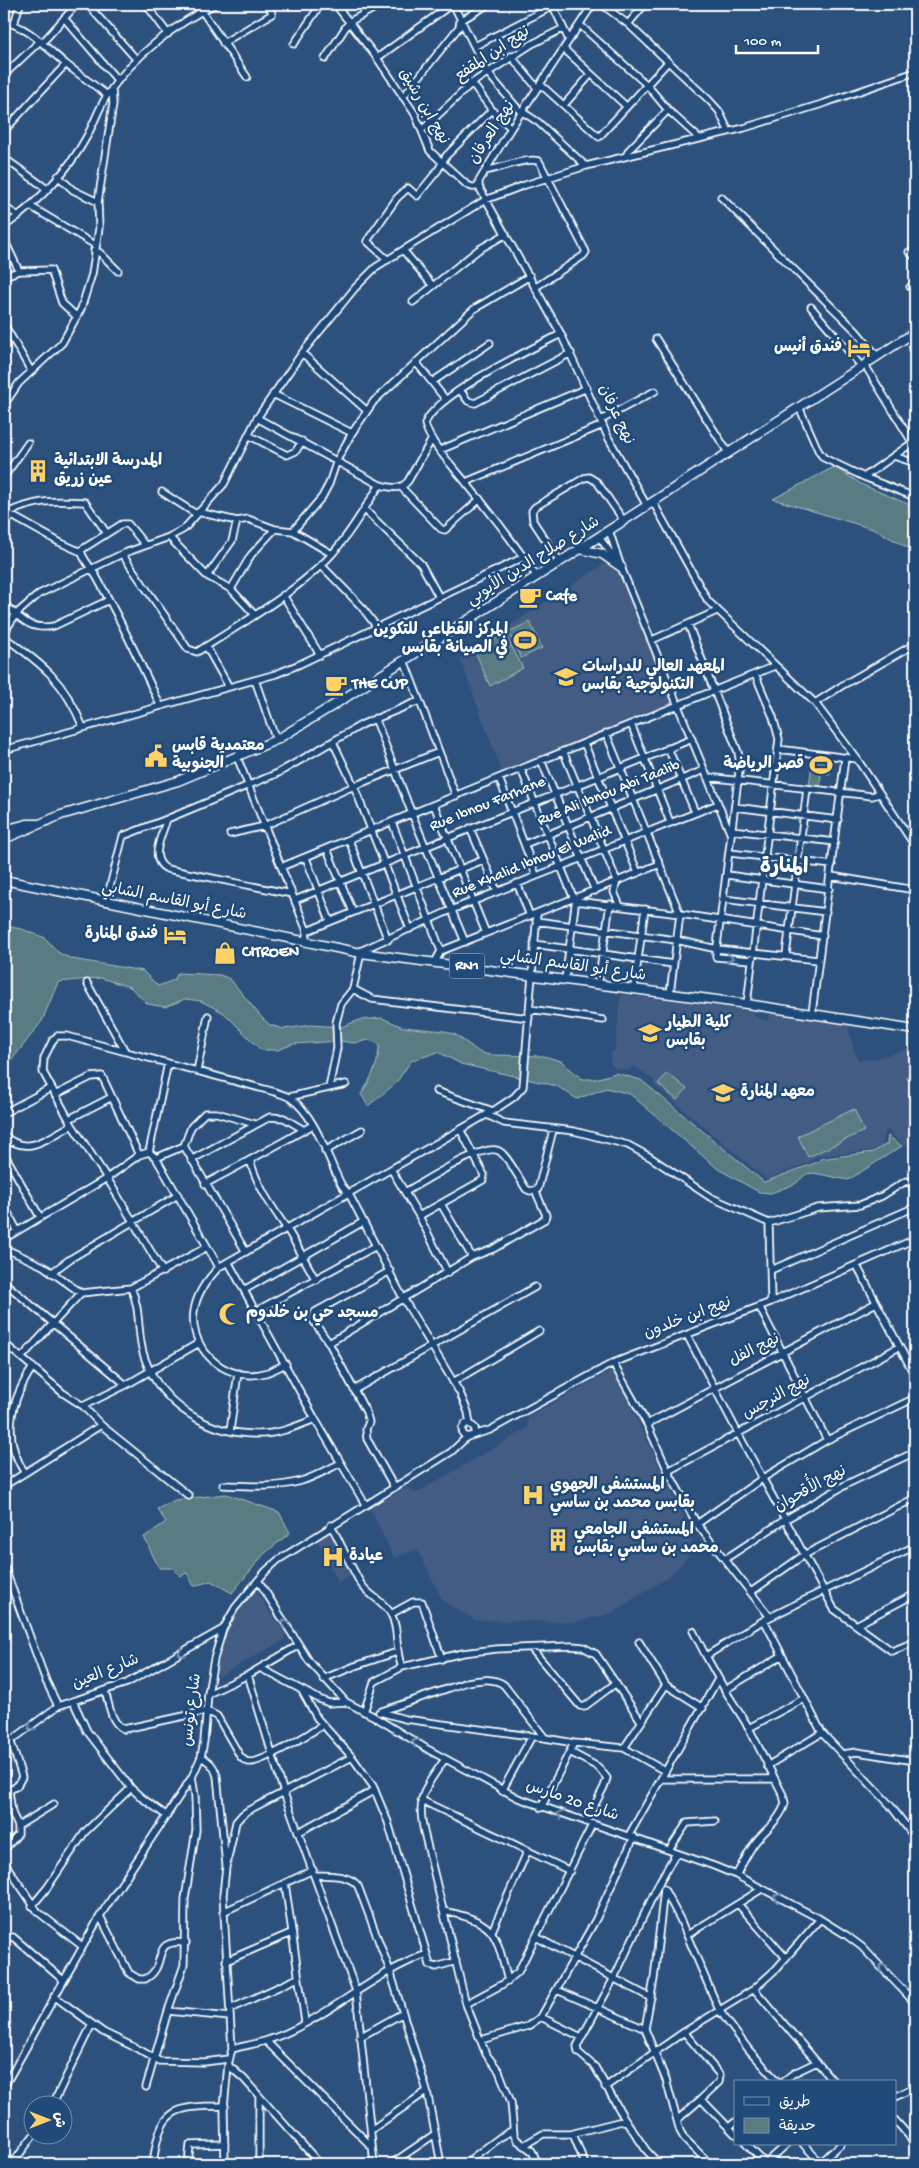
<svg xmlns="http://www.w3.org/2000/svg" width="919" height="2168" viewBox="0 0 919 2168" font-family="'Gochi Hand','Playpen Sans Arabic',sans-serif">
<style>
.built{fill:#425c84}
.green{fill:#597c81;stroke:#acbec0}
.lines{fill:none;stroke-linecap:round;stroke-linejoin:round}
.minor-casing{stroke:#fff;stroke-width:9}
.major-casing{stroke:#fff;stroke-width:11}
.minor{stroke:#1f4a7a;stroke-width:5.5}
.major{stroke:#1f4a7a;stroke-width:8}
.oneway{stroke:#7992af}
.labels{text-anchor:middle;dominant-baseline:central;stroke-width:5;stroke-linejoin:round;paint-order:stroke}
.shield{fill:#1f4a7a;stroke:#bcc9d7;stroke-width:1}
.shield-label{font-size:15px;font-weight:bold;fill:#fff}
.street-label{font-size:16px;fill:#fff;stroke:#1f4a7a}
.poi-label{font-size:16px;font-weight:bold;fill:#fff;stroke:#1f4a7a;text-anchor:start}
.district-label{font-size:21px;font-weight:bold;fill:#fff;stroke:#1f4a7a}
</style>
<rect width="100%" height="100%" fill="#2d517d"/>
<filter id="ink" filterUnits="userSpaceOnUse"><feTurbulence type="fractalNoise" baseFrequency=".02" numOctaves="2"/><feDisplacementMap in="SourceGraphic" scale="10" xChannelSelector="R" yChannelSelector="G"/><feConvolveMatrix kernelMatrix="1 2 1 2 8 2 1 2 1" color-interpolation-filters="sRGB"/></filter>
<g filter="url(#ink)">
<path class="built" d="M609,561L619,564L675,701L502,772L460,658Z
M621,994L751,1011L758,1018L767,1021L772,1012L848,1025L855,1055L859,1060L875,1059L915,1046V1141L904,1145L886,1129L882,1146L872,1150L817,1156L809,1163L766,1179L653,1084L655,1081L643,1072L634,1066L627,1071L615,1068L610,1063L611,1053L615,1050Z
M613,1370L690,1530L692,1543L691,1553L671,1575L610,1614L576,1622L475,1620L443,1601L417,1549L394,1558L370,1508L406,1487L416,1493L528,1428V1417Z
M328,1531L351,1576L338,1582L316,1538Z
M251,1591H256L285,1634L284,1640L219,1676L216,1672L224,1635L233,1616Z"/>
<path class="green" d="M834,467L863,485L915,507V552L876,530L773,499Z
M530,622L542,648L521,658L508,632Z
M505,634L523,668L490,686L474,649Z
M813,755L832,758L830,774L821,773L820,788L809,787Z
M4,926L22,929L45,938L59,953L72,959L143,971L158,986L174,980L178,973L220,975L230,979L262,1018L270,1025L284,1029L310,1025L341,1027L360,1020L382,1018L403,1027L444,1031L456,1035L479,1052L489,1055L544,1056L561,1061L582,1079H595L616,1073L641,1080L764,1182L818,1162L820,1159L873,1152L887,1144L888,1136L902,1146L848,1180L814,1173L806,1174L795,1184L771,1193L759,1192L718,1169L630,1094L606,1088L577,1099L557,1086L461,1064L438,1052L411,1061L396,1083L368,1106L361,1094C371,1080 380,1061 379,1044L369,1040L354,1043L341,1041L293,1044L278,1050H261L224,1013L201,1001L185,999L165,1007L148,1004L130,987L101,978L58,982L42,1021L4,1070Z
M915,1067V1086L906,1078Z
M667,1073L687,1089L677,1100L658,1084Z
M854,1109L864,1131L808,1157L798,1136Z
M226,1494L279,1512L290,1533L264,1554L232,1593L211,1581L194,1586L187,1573L180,1576L172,1568H159L144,1537L166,1522L157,1509L175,1500Z"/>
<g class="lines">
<defs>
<path id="minor" d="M87,4L137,60
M146,4L168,34
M335,4L377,58L415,114L430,151L467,185L472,187H479
M453,4L487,72L518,109L538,122L586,166
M552,4L569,40
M593,4L511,128L479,181V187L561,334L609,439L647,506
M601,4L628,24L709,100L719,111L728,130
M202,11L247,77
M64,18L118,81
M4,22C29,26 47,49 67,65C80,75 94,85 107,95
M14,24L20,4
M628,24L645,4
M580,25L647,85L668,110L700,139
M42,43L77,4
M223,43L272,14L269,4
M294,44L321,4
M475,46L553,6
M564,49L626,106
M511,56L537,88
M377,58L452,4
M325,59L349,22L382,4
M4,75L40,41
M472,83L492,110L511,128
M540,84L599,137L668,62
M403,97L459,27L460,21L489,4
M564,105L591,74
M422,130L472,83L532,44L562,29
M4,131L66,64
M626,156L629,150L668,110
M4,158L47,189
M485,171C499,169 526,157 539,161L584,248L586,252L583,256L536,287
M58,176L73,190L98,202
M721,197L856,331L878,357
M30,206L95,245
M4,207L19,216
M4,227C35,204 67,173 86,138C94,124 99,107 108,94C133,56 176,24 215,4
M4,239L19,271
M94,250L100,253L118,271
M403,250L433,286
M909,252L915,257
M388,260L367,241L397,198L408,188L417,196L438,170L446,156L492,110
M4,276L19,271L51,270L62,303L77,317
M910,287L915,290
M413,302L478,250L506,234
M811,307L862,367
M4,324L31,371
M656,339L729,454
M302,353L366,410
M416,362L446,400
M865,365L915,447
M432,382L490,343
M460,390L468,401L475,403L571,353
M273,394L352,433
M4,405L19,383L62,343L81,309L92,274L99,228L98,202L113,104L112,88
M800,409L819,452L824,458L864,477L915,497
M257,418L380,485C390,487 400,491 408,481L432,439
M601,420L655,391
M248,435L287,455L296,451L302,441
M440,450L587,388
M894,456L915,463
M4,477L28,443
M864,477L915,441
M466,482L603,425
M401,487L441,529L445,530L480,499
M162,492L196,514
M653,502L708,601L815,703L857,759L915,846
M364,509L421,564L439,597
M198,512L237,521L248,519L275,529L293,531L332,554
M7,513L59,542L81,552
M4,514C37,500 49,500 85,502L106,532
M609,530L621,567L731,835
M293,531L322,497L329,484L337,460L352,433L374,401L474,309L530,276
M169,537L207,576L231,589L254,614
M599,537L618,563
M145,545L128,524H122L81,550C82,559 92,568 96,576C120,618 140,662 160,705
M122,554L188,649L197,652C238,626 300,590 332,554C351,533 364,508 380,485
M560,562L533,521L532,511L535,507L584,478L589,477L597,482L624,521
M321,565L360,605L377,627
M207,576L232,541L237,521
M537,577C515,544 492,514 467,484C454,467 430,444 425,424C434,395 533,348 561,334
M231,589L251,555L275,529
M283,595L320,655
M4,604C21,618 29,631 54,626L109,600
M688,624L738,752L740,764L716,954V957L751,960
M4,633L16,614L39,594L122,554L169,537L184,529L224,484L257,418L302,353L355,288L376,267L403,250L485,200L525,185L586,166L744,128L822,104L915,72
M4,637C44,665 64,681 83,727
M652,640L717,611
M206,646L229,687
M404,660L456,796
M255,680L276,740
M815,703L843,685L915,644
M375,718L412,814L465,942
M631,724L670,822
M606,733L680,914L670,994
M333,742L354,786L410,929
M584,743L638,873
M668,748L695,812
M778,749L857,759
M4,750L276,674L300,664L524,557
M563,751L617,881L614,892L620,906
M237,757L307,931L305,941
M541,760L595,891
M521,769L574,899
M707,777L872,796L879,794
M499,778L536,875
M434,805L486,933
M735,807L838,820
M167,819C162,835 148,860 167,869L292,894
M392,822L441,951
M470,828L497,891
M732,830L835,842
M230,834L264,826L354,786L439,752
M349,840L388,940
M525,844L704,770
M327,849L353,912
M730,853L832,865
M306,858L330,921
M281,867L584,743L775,666
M727,875L829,889
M831,876L915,890
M517,883L530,916
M724,899L826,912
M295,900L692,739
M576,901L680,914L823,936
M106,902L123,836L167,819L278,773L363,724L419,701
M536,921L676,940L717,949L818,960
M307,931L483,860
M534,944L673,964
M358,952L451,910L718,804
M361,953L353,989L372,999L529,1018
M786,955L807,789
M435,962L441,951L660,864
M565,980L576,898
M87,983L125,1051
M598,984L610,904
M634,988L645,909
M747,1004L779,739L773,717L755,674
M530,1009L603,1020
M812,1013L845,758
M197,1071L208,1016
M329,1088L337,1048L336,1023L341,1004L353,989
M436,1091L493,1111
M55,1095L91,1077L102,1076L139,1155
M289,1097L346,1084
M4,1113L51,1088
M487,1115L504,1123L574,1131L628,1145L650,1157L710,1197L769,1223L818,1208L860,1205L882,1196L906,1181L911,1183L915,1190
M69,1119L110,1098
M4,1135C27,1158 49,1137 72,1125
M4,1145L12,1142
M184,1146L246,1252
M325,1151L362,1130
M149,1152L156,1158L219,1267
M149,1152L168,1063
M4,1153L40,1217
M156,1158L184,1146L191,1127L205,1113H217L255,1124
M191,1160L270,1117L284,1118L304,1130
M250,1160L313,1125
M391,1169L419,1216L448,1273
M205,1184L250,1160C257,1186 272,1207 287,1229C297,1245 306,1263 316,1280
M405,1192C422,1183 484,1142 499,1151C508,1156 520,1180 526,1189L530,1191L538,1189L553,1130
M441,1204L472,1257
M4,1205L17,1230
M419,1216L483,1180L484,1175L460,1129
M769,1223L771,1302
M4,1239L107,1178L139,1155L149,1152
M4,1248L43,1266L81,1293L131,1288L207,1247
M229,1263L315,1419L365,1504
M857,1266L915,1376
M771,1270L915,1207
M390,1271L315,1312L312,1319L329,1343L366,1412L369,1422L366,1429L367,1439L394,1487
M163,1272L107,1178L72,1125L43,1072L44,1058L53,1040L57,1036H67L275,1092C280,1094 286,1095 290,1098C316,1115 328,1160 342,1186L349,1194L403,1298L460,1393L468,1412L470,1424L475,1428V1433
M51,1273L70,1259L178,1195
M4,1282L126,1385
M131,1288C142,1311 136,1336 145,1359C162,1406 210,1435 260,1434C279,1434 297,1426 315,1419
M244,1290L363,1222
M759,1306L827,1440
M256,1311L376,1246
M687,1335L739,1435L834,1609L892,1651L915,1642
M4,1343L63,1393L83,1406L101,1425L189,1496
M329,1343L472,1257L493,1249L545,1219L546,1215L535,1190
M22,1357L81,1293
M613,1363L647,1424L668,1471L697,1524L770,1617
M286,1364C279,1367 272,1371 265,1373C224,1384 185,1346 195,1306C199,1290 208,1279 219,1267L493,1111L514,1097L523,1087L537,913
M453,1382L539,1331
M354,1390L535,1287
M83,1406L126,1385L199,1343
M647,1424L876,1303
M230,1431L238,1373
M467,1437L463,1434L462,1429L465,1424H470
M668,1471L899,1347
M25,1473C1,1437 10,1401 33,1367
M223,1485C248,1486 277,1488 301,1481C315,1477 328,1469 341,1463
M4,1486L101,1425
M697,1524L763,1478L827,1440L915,1398
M331,1525C341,1544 350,1565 361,1584C369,1596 384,1601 391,1614C400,1631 394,1650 402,1667
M725,1559L786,1519L847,1484L915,1452
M4,1566L46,1681L58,1706
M258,1580L309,1661L346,1702L373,1716L429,1750L518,1798L714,1866L736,1875L820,1919L846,1935L862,1947L915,2003
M751,1592L804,1555L915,1498
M391,1614L413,1602H422L442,1659
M764,1620L822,1733L890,1805L915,1838
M856,1625L915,1594
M693,1631L706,1656
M639,1642L666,1685L703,1708
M299,1645L248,1675L284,1793L356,1991L374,2164
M531,1648L580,1706L584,1707L616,1683
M260,1668L319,1699L329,1703L346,1702
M323,1679L355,1666L397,1652
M725,1690L781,1656
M105,1691C109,1704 111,1724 124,1729L207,1711L217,1716L240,1756C243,1759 245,1762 250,1762C263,1763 310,1733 323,1725
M302,1691L317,1718L352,1757L373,1786L388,1822L430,1965L436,1967L456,1961
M208,1694L248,1675
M73,1701L87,1731L131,1788L142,1798L167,1816
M364,1712L374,1682L402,1667L463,1653L496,1649L571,1646L583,1647L596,1654L641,1721
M379,1712L467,1682C480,1680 493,1677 504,1685L545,1738
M380,1712L405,1719L545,1738L574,1743L624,1748L665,1771
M749,1728L803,1699
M4,1746L58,1706L127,1683L223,1629
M624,1748L666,1685
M570,1752L598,1767L607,1778L604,1787L586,1822
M842,1754L857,1752L915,1761
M201,1757C210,1762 214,1766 217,1776L226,1865
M445,1759C425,1788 416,1795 424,1832L466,2004L486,2054L499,2071L511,2102L514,2135L517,2140L532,2151L538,2164
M767,1766L822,1733
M661,1779H774
M502,1791L532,1736
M4,1793L17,1786L22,1777L11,1742
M421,1800L570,1871
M541,1808L574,1743
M18,1826L54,1804
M299,1832L375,1790
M629,1835L718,1679
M4,1850L18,1834V1826L12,1813L9,1790
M669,1850L687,1823L715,1821
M4,1862L38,1912L82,1946
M315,1875C330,1876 349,1874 358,1886L390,1971L427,2091L371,2130
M736,1875C742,1865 747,1854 754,1844C764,1830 781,1820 785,1803L783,1795L749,1728L725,1690L706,1656L764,1620L915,1546
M285,1883L305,2022
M664,1889L654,1979L645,2029L666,2080L680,2131L684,2138L710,2164
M664,1889L680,1919L719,2010L749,2050L778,2082
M738,1904L786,1958
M32,1906L47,1888L85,1832L131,1788
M444,1911C497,1923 495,1931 508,1981
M223,1912L313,1870
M100,1916L129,1973L139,1979H145C170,1966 148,1938 186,1943
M492,1931L528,1850
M687,1935L762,1889
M536,1937L651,1998
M4,1938L13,1937L63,1980
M226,1961L291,1933
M754,1989L834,2082
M557,1990L645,2029
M54,1996L103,2032L138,2049L159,2061L204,2062L228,2059
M466,2004L503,1984L518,1972L592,1825
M230,2009L298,1978
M168,2011L230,2017
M541,2017L581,2037
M684,2032L720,2075L719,2082L701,2099
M360,2037L403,2013
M481,2040L528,2026L541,2017L596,1919L634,1837
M266,2041L372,2147
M232,2049C243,2046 255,2044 265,2041C323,2023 370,1974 427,1954
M782,2082L794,2073L817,2062
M4,2087L100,1916L192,1777L201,1757L204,1741L208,1694L214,1659L223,1629L235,1608L266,1571L278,1560L451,1452L467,1437L490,1430L613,1363L771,1302L915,1239
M146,2087L168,2011L184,1965L185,1899L196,1830L195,1796L192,1777
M605,2087L684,2032L754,1989L776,1969L820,1919
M427,2091L441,2164
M895,2097L915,2087
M52,2106L92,2024
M677,2120L701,2099L735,2134
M895,2120L915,2143
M729,2127L735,2122
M573,2134L585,2164
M746,2144L766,2164
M803,2144L821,2163
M524,2145L543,2134H570L626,2120
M12,2164L33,2136
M153,2164C160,2109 172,2106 225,2106
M188,2164L190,2145L225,2144
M225,2164L224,2107L228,2065
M259,2164V2098
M320,2164L244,2079L228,2065L232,2049L223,1895L226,1867L236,1822L242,1815L249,1810L352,1757
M391,2164L435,2134
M464,2164L499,2138L513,2130
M647,2164L657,2162
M659,2164L646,2150L623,2116L595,2067L578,2052L577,2046L614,1978L660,1881L676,1853
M765,2164L787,2144
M819,2164L841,2144"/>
<path id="major" d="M580,549L602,554L621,567
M4,830L27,824H37
M4,839L61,815L178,781L276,740L329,708L580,549L915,332
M4,880L361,953L747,1004L915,1030"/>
</defs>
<use href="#minor" class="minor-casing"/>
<use href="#major" class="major-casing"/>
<use href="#minor" class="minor"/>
<use href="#major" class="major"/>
</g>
<defs><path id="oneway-chevron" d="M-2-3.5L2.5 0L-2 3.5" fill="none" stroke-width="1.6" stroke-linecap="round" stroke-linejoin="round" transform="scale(1.25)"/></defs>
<g class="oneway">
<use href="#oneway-chevron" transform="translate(730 958) rotate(5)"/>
<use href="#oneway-chevron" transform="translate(285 1623) rotate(-122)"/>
<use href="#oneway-chevron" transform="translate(181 1653) rotate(150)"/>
<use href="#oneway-chevron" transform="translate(31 1727) rotate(139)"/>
<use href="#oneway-chevron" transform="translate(415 1742) rotate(-149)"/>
<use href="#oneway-chevron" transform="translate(560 1814) rotate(-162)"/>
<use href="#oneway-chevron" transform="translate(777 1897) rotate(-153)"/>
<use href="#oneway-chevron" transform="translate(882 1967) rotate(-133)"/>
</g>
</g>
<defs>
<symbol id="hotel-bare" viewBox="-9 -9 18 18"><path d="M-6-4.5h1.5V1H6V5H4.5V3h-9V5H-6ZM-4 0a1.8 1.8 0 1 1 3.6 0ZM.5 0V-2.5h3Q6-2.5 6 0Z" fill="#ffd166" stroke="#1f4a7a" stroke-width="2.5" paint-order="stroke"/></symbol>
<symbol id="building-bare" viewBox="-9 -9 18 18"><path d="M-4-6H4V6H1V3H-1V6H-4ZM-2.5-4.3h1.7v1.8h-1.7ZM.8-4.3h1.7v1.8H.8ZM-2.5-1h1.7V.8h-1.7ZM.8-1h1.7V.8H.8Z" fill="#ffd166" stroke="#1f4a7a" stroke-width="2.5" paint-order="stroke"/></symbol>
<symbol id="cafe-bare" viewBox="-9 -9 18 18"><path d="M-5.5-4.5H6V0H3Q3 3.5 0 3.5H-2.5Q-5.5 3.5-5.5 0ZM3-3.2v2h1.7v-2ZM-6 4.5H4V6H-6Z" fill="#ffd166" stroke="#1f4a7a" stroke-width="2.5" paint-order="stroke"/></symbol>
<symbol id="stadium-bare" viewBox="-9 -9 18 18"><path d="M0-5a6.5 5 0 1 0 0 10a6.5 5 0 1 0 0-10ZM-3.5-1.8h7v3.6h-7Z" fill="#ffd166" stroke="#1f4a7a" stroke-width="2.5" paint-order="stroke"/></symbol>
<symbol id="university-bare" viewBox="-9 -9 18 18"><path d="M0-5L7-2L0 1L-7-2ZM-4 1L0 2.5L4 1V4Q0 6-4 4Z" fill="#ffd166" stroke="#1f4a7a" stroke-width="2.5" paint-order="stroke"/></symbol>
<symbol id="civic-bare" viewBox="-9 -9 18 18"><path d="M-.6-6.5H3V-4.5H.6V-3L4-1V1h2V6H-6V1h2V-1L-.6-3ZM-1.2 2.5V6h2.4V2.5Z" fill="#ffd166" stroke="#1f4a7a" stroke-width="2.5" paint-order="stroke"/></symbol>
<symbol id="shop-bare" viewBox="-9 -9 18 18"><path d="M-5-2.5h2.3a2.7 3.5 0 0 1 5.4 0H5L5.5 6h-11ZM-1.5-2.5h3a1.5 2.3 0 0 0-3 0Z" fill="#ffd166" stroke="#1f4a7a" stroke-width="2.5" paint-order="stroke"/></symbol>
<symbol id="school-bare" viewBox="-9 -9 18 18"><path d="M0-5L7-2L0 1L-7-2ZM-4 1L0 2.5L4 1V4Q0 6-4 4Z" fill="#ffd166" stroke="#1f4a7a" stroke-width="2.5" paint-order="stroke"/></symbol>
<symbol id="mosque-bare" viewBox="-9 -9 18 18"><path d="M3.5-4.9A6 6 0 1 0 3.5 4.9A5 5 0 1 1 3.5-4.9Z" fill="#ffd166" stroke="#1f4a7a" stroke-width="2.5" paint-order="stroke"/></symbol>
<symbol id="hospital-bare" viewBox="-9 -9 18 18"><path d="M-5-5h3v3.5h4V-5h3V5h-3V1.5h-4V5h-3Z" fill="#ffd166" stroke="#1f4a7a" stroke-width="2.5" paint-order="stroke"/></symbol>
</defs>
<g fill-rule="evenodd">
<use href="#hotel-bare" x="843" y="332" width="32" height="32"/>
<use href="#building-bare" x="22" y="455" width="32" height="32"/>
<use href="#cafe-bare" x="514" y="581" width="32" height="32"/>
<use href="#stadium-bare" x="509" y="624" width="32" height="32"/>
<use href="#university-bare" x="550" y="661" width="32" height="32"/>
<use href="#cafe-bare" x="320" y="669" width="32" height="32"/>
<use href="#civic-bare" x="140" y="740" width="32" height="32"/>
<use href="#stadium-bare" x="805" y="749" width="32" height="32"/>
<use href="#hotel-bare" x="159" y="919" width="32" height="32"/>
<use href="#shop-bare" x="209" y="937" width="32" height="32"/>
<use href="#school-bare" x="634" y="1017" width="32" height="32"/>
<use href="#school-bare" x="707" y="1077" width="32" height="32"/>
<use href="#mosque-bare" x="214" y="1298" width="32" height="32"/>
<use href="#hospital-bare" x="517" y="1479" width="32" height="32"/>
<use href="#building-bare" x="542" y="1524" width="32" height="32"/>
<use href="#hospital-bare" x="317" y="1541" width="32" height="32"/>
</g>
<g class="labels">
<rect class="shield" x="449.5" y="953.5" width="35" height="25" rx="4"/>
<g class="shield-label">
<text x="467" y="966">RN1</text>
</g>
<g class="street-label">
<text transform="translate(493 55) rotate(-34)">نهج ابن المقفع</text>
<text transform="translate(423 107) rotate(60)">نهج ابن رشيق</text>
<text transform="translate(493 133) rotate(-57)">نهج العرفان</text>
<text transform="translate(615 415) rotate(65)">نهج عرفان</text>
<text transform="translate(534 562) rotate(-32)">شارع صلاح الدين الأيوبي</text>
<text transform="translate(609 794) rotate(-22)">Rue Ali Ibnou Abi Taalib</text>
<text transform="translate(488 805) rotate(-22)">Rue Ibnou Farhane</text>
<text transform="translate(532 863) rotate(-22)">Rue Khalid Ibnou El Walid</text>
<text transform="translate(174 902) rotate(11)">شارع أبو القاسم الشابي</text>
<text transform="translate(573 967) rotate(8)">شارع أبو القاسم الشابي</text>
<text transform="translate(688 1319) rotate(-21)">نهج ابن خلدون</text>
<text transform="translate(755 1351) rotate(-27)">نهج الفل</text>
<text transform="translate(777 1398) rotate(-29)">نهج النرجس</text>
<text transform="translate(811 1490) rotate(-29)">نهج الأُقحوان</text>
<text transform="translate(106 1673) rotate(-22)">شارع العين</text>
<text transform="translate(193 1710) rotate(-83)">شارع تونس</text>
<text transform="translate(572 1802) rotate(19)">شارع 20 مارس</text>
</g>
<g class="poi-label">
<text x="842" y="348" text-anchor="end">فندق أنيس</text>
<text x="54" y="462">المدرسة الابتدائية<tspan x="54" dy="18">عين زريق</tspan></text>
<text x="546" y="597">Cafe</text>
<text x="508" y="631" text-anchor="end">المركز القطاعى للتكوين<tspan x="508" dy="18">في الصيانة بقابس</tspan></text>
<text x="582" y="668">المعهد العالي للدراسات<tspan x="582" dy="18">التكنولوجية بقابس</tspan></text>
<text x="352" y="685">THE CUP</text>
<text x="172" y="747">معتمدية قابس<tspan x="172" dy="18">الجنوبية</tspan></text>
<text x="804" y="765" text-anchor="end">قصر الرياضة</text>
<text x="158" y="935" text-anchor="end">فندق المنارة</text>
<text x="242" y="953">CITROEN</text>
<text x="666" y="1024">كلية الطيار<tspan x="666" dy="18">بقابس</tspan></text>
<text x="740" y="1093">معهد المنارة</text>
<text x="246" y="1314">مسجد حي بن خلدوم</text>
<text x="550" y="1486">المستشفى الجهوي<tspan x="550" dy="18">بقابس محمد بن ساسي</tspan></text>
<text x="574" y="1531">المستشفى الجامعي<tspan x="574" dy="18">محمد بن ساسي بقابس</tspan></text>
<text x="349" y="1557">عيادة</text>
</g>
<g class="district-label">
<text x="784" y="868">المنارة</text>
</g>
</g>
<rect width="919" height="2168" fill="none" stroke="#1f4a7a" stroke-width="20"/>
<rect x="10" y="10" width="899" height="2148" fill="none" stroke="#fff" stroke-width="2" filter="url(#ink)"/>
<rect x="734" y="2080" width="162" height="65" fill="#1f4a7a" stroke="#7992af"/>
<rect x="744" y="2097" width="25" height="8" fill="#1f4a7a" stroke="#7992af"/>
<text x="779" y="2106" font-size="15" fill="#ffffff">طريق</text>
<rect x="744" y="2118" width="25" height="15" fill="#597c81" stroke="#7992af"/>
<text x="779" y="2130" font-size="15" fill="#ffffff">حديقة</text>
<g transform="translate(48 2120) rotate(90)"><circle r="24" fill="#1f4a7a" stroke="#7992af"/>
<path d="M0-4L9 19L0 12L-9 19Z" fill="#ffd166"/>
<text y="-8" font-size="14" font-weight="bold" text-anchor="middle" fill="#ffffff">ش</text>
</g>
<path d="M736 45v8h82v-8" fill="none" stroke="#ffffff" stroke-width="2.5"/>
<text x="744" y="45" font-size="15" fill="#ffffff" stroke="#1f4a7a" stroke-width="4" paint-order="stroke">100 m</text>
</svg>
